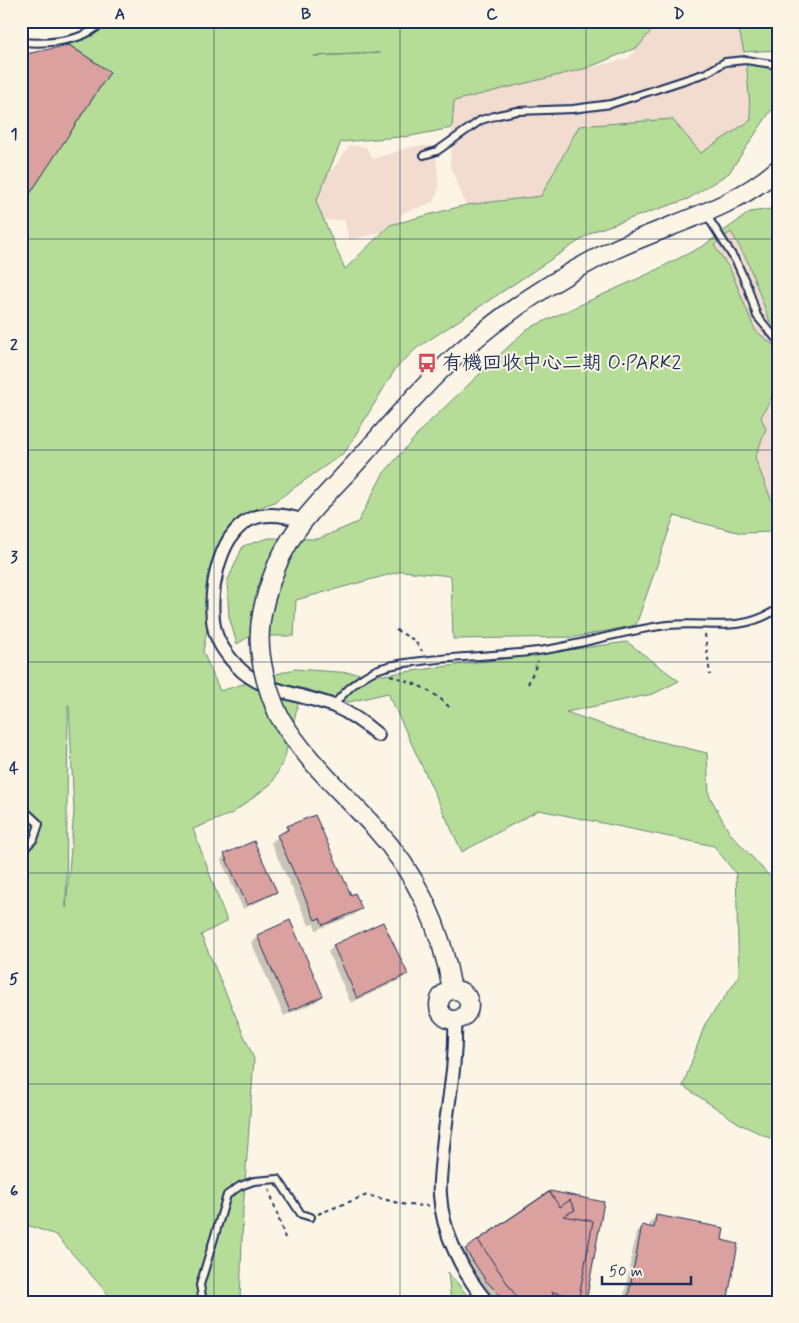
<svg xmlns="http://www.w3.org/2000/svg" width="799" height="1323" viewBox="0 0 799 1323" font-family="Mynerve,'LXGW WenKai TC',sans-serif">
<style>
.built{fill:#f2dcd0}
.green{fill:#b6dd98;stroke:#68867b;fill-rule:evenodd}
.shadow{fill:#0003}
.building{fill:#dba19f;stroke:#1b2f5e}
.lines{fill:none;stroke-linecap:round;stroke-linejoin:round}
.lane-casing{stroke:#1b2f5e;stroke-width:10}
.street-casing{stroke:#1b2f5e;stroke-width:16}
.secondary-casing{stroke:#1b2f5e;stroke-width:21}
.path{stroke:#1b2f5e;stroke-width:2;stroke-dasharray:4 4;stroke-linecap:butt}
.lane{stroke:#fcf5e5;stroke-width:6}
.street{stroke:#fcf5e5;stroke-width:12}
.secondary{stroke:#fcf5e5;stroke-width:18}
.secondary-bridge-casing{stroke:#1b2f5e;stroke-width:21;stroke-linecap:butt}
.secondary-bridge{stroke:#fcf5e5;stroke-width:18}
.grid{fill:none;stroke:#1b2f5e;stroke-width:1;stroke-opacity:0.55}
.labels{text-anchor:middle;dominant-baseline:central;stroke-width:4;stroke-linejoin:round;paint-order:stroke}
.poi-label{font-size:20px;fill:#1b2f5e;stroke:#fcf5e5;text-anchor:start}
.neatline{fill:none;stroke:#1b2f5e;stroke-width:2}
.grid-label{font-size:16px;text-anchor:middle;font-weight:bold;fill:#1b2f5e}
</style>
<rect width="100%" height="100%" fill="#fcf5e5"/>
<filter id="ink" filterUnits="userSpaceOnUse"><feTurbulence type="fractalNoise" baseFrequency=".02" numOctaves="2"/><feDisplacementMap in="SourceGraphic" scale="10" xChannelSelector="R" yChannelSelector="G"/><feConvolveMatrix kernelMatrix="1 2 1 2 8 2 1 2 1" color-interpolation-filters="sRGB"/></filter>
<g filter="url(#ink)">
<path class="built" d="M659,21H739L742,30L751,120L701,153L579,126L541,196L466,205L450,166L454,101L629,58Z
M350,145L366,147L373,159L414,146H435L439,187L434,202L402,213L401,222L390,225L382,232L349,240L344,220L312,221L309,173L332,170Z
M731,232L747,260L770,322L778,330V349L755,330L714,245Z
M778,386V517L755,458L766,429L761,417Z"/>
<path class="green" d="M91,21H659L638,47L587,68L454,101L452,128L411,136L341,142L316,202L345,269L390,225L466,205L541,196L579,126L672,119L701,153L751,120L746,60L778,69V100L729,173L688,199L594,231L417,348L396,368L345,452L274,502L246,513L223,539L207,577L208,622L203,652L220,691L294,669L383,675L627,642L679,681L653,694L566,712L633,735L707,753L709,795L729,832L773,880L778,881V1142L740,1124L683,1086L705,1024L739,977L736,874L714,846L539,810L462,852L388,693L349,702L302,688L284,760L272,783L233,813L193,829L227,921L201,935L254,1059L243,1210L240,1302H115L56,1235L21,1223V205L110,72L69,45ZM380,53L314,56L379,53ZM69,705L74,811L66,908L68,705Z
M737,21H778V50L744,52Z
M778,208V330L770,322L747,260L731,232L714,245L731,271L755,330L778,349V386L761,417L766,429L755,458L778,517V532L741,533L674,516L636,625L576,637L453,639L451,576L402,571L296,600L294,636H250L237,644L229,617L227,582L243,546L269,538L318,539L358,522L383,474L425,426L527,329L646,275L703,246L750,212Z
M448,1272L473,1302H451Z"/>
<path class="shadow" d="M21,56L109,72L21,206Z
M288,827L360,909L354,915L316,930L314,924L309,925L271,843Z
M225,855L275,891L271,896L243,909L221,860Z
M258,936L322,996L316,1002L284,1016L251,942Z
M334,946L406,974L400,980L351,1003L328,952Z
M656,1216L720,1241L726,1302H623L636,1233L642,1227L649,1228L650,1223Z
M466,1250L584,1302H496L480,1287L460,1256Z"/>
<path class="building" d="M69,45L110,72L22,206L21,55Z
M315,815L351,895L355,893L362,909L323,925L320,918L315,920L277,835L288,830L287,826Z
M254,841L277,892L247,905L224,854Z
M290,920L323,996L290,1011L257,935Z
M383,922L408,974L357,998L333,945Z
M550,1191L604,1202L586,1302H507L486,1281L465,1249Z
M549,1192L560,1207L570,1200L575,1210L563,1216L593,1221L579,1297L552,1292L558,1302H547L545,1298L540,1302H520L478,1240Z
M656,1215L724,1228L722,1240L738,1244L727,1302H627L642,1225L654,1228Z"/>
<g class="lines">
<defs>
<path id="lane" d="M21,42C48,44 84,42 104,21
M424,155L437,151L481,120L498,115L517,111L573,109L611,104L706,73L725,62L746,60L778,65
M706,214L737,263L748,288L757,316L778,341
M333,706C345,691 358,678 376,670C390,664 406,663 421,661C460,656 499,656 538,651C582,645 624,630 668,625C711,621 738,634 778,609
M21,807L39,824L34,839L21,852
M203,1302L200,1285L227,1195L240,1186L254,1181L278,1179L301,1214L311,1217"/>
<path id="street" d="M304,521C286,515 266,511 249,520C217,537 207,599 215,631C218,643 228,657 237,666C260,692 303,694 334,706C350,713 364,723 378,735
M455,1019C457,1066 446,1111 442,1157C441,1169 439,1182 440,1195C442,1232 463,1274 487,1302"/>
<path id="secondary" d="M280,558C286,548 291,537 298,528C317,502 342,479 363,455C394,420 424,384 459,353C501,315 549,283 599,257C657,226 728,214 778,169
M279,716C305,760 341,791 375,828C417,874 442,929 452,990
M439 1005a15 15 0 1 1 30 0a15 15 0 1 1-30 0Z"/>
</defs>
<use href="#lane" class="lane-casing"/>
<use href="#street" class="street-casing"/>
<use href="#secondary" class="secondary-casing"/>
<path class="path" d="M396,630L414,640L422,651
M705,634L710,675
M390,675C413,683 434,690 450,708
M528,684L538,661
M269,1189L285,1238
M318,1214L367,1195L406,1205L429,1206"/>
<use href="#lane" class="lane"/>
<use href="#street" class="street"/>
<use href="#secondary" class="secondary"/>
<defs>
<path id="secondary-bridge" d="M279,716C252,655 254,618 280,558"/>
</defs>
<use href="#secondary-bridge" class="secondary-bridge-casing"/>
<use href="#secondary-bridge" class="secondary-bridge"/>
</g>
</g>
<path class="grid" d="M214,21V1302M400,21V1302M586,21V1302M21,239H778M21,450H778M21,662H778M21,873H778M21,1084H778"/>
<defs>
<symbol id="bus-bare" viewBox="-9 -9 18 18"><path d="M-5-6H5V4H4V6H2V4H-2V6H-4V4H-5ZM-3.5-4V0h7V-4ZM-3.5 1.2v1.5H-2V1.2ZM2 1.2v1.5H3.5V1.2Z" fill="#d1495b" stroke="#fcf5e5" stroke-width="2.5" paint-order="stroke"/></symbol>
</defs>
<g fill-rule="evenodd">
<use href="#bus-bare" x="413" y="349" width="28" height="28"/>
</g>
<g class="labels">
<g class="poi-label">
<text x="442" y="363">有機回收中心二期 O·PARK2</text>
</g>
</g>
<rect width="799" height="1323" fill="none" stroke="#fcf5e5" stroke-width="55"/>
<path d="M602 1276v8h89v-8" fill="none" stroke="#1b2f5e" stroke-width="2.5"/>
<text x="609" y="1276" font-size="15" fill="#1b2f5e" stroke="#fcf5e5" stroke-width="4" paint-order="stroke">50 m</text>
<rect x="28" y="28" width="744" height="1268" class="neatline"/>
<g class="grid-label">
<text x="120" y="19">A</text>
<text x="306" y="19">B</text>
<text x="492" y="19">C</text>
<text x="679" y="19">D</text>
<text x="14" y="139">1</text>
<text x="14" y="350">2</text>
<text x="14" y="562">3</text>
<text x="14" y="773">4</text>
<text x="14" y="984">5</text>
<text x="14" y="1196">6</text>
</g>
</svg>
